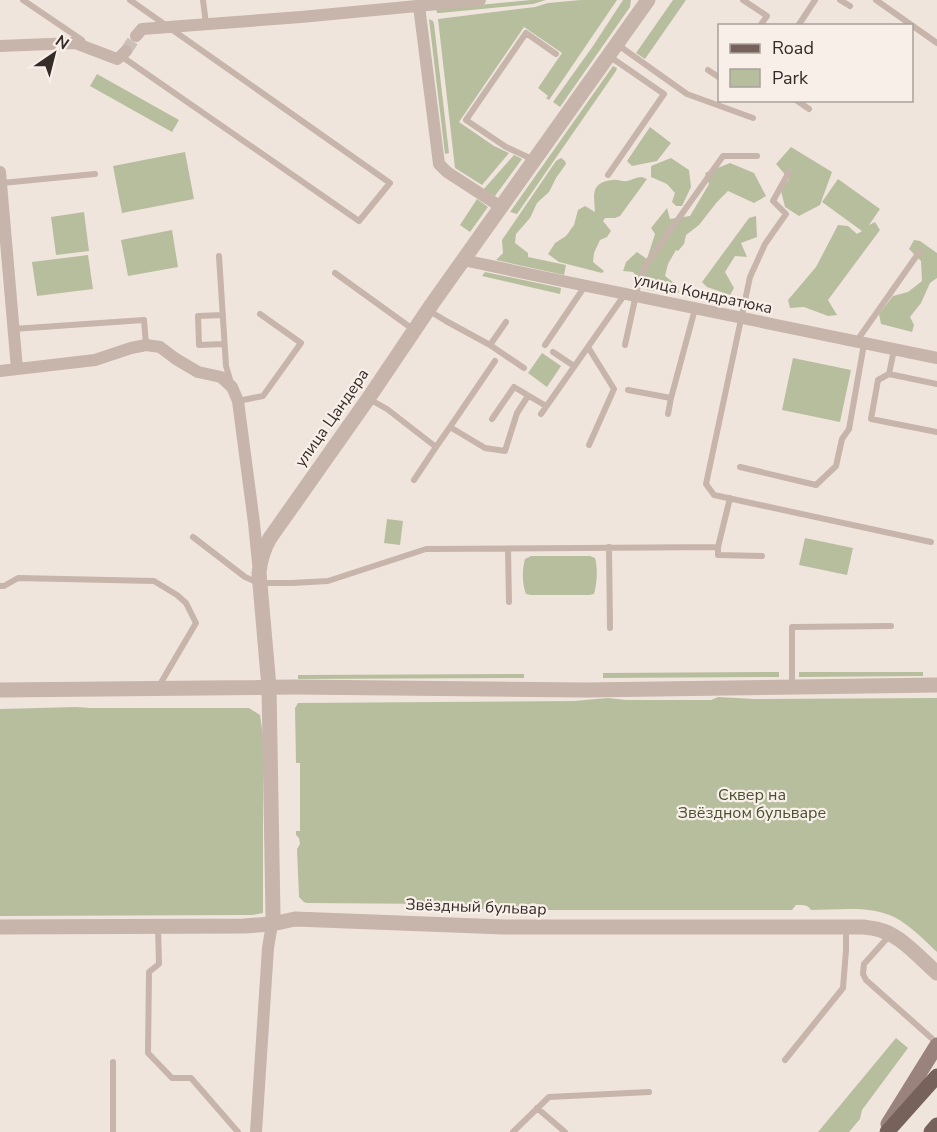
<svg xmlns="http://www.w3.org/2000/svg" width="937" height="1132" viewBox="0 0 937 1132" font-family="'Nunito Sans',sans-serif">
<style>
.green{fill:#b7be9e}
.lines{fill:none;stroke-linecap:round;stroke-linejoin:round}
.minor-tunnel{stroke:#cbc0b9;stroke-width:12;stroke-dasharray:12 6;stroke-linecap:butt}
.service{stroke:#c7b4aa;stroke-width:6}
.minor{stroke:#c7b4aa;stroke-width:12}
.tertiary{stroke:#c7b4aa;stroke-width:15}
.secondary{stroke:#9a837c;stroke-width:15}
.primary{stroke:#76615b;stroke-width:15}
.labels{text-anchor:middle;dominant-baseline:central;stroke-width:4.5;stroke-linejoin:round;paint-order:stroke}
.street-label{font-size:16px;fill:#352b29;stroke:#f8efe9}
.park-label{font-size:16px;fill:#49512f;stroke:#f8efe9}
</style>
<rect width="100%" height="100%" fill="#f0e5dd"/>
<path class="green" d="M531,0H546L533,4L440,13H437L436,9Z
M581,0H617L549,100L546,98L548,96L538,88L562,53L524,27L459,122L494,146L509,153L482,185L455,168L438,19L535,7L548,3Z
M623,0H631L630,7L560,107L553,102L593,46Z
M673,0H686L645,59L636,53Z
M429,19L433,21L434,24L449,153L445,154Z
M613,66L617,68L616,71L517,214L510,212Z
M97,74L179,120L172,132L90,86Z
M650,127L671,143L657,161L632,166L627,161Z
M791,147L832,172L820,205L799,216L785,207L781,191L789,179L776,164Z
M185,152L194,199L122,213L113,166Z
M514,155L522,159L495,196L483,190Z
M561,158L565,161L566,164L556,178L549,192L537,203L530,218L516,234L515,243L528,253V257L566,265L564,275L496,260L503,253L502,240L556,161Z
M671,158L689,170L691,187L682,206H676L672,202L675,193L667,184L651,177V166Z
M730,163L754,173L766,196L754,203L728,191L717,202L699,225L686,235L684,244L678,251L676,250L668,264L665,276L678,286L679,293L647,290L633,272L623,271L626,262L637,252L647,259L655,234L651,228L667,208L670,219L690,216L709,184L705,173Z
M642,177L647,179L620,216L615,218H605L603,221L611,231L607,237L600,240L594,253L593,262L604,271L602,273L559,262L548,254L555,243L566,236L574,225L578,210L585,206L595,212C594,195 590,182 613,180C617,179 623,182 627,181C632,180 636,177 642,177Z
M838,179L880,209L869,225L875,222L880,230L828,300L837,315L828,316L804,307L790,308L788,300L816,267L838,225L848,226L857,234L862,231L822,202Z
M477,199L488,207L470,232L460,225Z
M84,212L89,251L56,255L51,217Z
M756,216L757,237L741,243L747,257L735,256L725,272L734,288L730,295L707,287L702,282L749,218Z
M172,230L178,267L128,276L121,240Z
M914,240L920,241L937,253V278L930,283L921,303L910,317L914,325L912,332L881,324L879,314L893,296L908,292L922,281L921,261L909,249Z
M88,255L93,289L37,296L32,262Z
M485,272L561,288L560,294L482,276Z
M542,353L561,366L547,387L528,373Z
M793,358L851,370L840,422L782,410Z
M387,519L403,521L400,545L384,543Z
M805,538L853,548L847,575L799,565Z
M531,556H590L595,558C598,568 597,583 594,594L589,595H531L526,594C522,584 522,569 525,559Z
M779,672V677L603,678V673Z
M799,672H923V676L799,677Z
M524,674V678L298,679V675Z
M718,697L755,699L937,698V952C924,940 910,925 894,917C869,905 837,910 811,910C807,904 803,905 796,905L792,910H545C539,901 528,901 522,910H490L441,904L307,903L304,902L299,897L297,849L300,844L299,838L296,835V831H300V763H296L295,708L298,703L574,701L608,698L626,700H711Z
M76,707L91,708H249L260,715L263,736V913L252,915L0,916V709Z
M896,1038L908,1048L862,1110L860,1119L849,1132H818Z"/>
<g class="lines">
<path class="minor-tunnel" d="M126,51L136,36"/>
<path class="service" d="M23,0L82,40L83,43
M203,0L206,24
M743,0L767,16L760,26
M840,0L850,6
M876,0L937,43
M798,26L815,0
M618,45L687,94L753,118
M121,56L359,221L390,183L130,0
M708,70L720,78
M796,100L809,109
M534,160L506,147L466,120L526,33L556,54
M789,172L773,201L786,214L765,244L750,277L706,484L714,495L931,542
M608,175L664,94L609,56
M2,183L95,174
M219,256L226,366L231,383
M335,273L414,330
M428,310L446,321L490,345L524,368
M223,315L198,316L199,345L224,344
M13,329L144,320L146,345
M856,342L920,251
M490,345L506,322
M545,345L585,286
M625,345L639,281L647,263L723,156H757
M588,347L614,389L589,445
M894,350L889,374L878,380L871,419L937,432
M553,352L574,366
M889,374L937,384
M628,390L671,398L695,309
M369,399L387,409L436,447L450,427L485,448L505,451L517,413L528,396
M238,401L263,396L301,343L260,314
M541,414L625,294
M668,414L671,398
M492,419L514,387L546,406
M450,427L495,361
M740,467L816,485L836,466L842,439L849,429L864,344
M414,480L436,447
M193,537L245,577L259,583H292L328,581L426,549L718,547L730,498
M609,547L610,628
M718,547V555L762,556
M508,549L509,602
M0,586H4L18,578L154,581L177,595L186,603L196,623L159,686
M792,686V627L891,626
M158,927L159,964L149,972L148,1053L172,1078H191L238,1132
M890,935L864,964L863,974L866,980L937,1043
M785,1060L843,988L846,950V928
M537,1108L565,1132
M113,1132V1062
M513,1132L549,1097L649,1092"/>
<path class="minor" d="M419,6L439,164L447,172L501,207
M136,36L142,29L301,17L480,0
M0,46L75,43L117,59L121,56L126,51
M0,172L17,369
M463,260L543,277L937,358
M0,371L95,360L131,348L146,345L160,347L176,359L198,372L221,377L232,387L238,401L254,523L258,563
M256,1132L268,948L272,924"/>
<path class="tertiary" d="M0,690L295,687L586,690L937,685
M272,924L273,915L269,687L259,573C260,560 263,550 270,538L368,399L432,304L648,0
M0,927L244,926L272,924L295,919L504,927H863C870,928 876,928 883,931C902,937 922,960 937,973"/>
<path class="secondary" d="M888,1124L937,1045"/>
<path class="primary" d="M887,1132L937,1076
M931,1132L937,1125"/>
</g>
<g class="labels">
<g class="street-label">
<text transform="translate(703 294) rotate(12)">улица Кондратюка</text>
<text transform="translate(332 418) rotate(-55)">улица Цандера</text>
<text transform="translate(476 907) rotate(2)">Звёздный бульвар</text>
</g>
<g class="park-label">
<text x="752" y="795">Сквер на<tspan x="752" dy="18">Звёздном бульваре</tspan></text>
</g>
</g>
<rect x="718" y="24" width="195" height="78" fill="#f8efe9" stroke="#aaa19c" stroke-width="1.5"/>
<rect x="730" y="44" width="30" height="9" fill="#76615b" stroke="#aaa19c" stroke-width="1.5"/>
<text x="772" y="54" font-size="18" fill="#352b29">Road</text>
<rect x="730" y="69" width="30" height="18" fill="#b7be9e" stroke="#aaa19c" stroke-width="1.5"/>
<text x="772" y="84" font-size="18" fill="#352b29">Park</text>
<g transform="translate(54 54) rotate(35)" stroke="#f8efe9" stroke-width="4.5" paint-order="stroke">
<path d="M0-4.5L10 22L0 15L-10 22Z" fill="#352b29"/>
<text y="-9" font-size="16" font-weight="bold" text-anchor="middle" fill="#352b29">N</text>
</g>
</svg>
